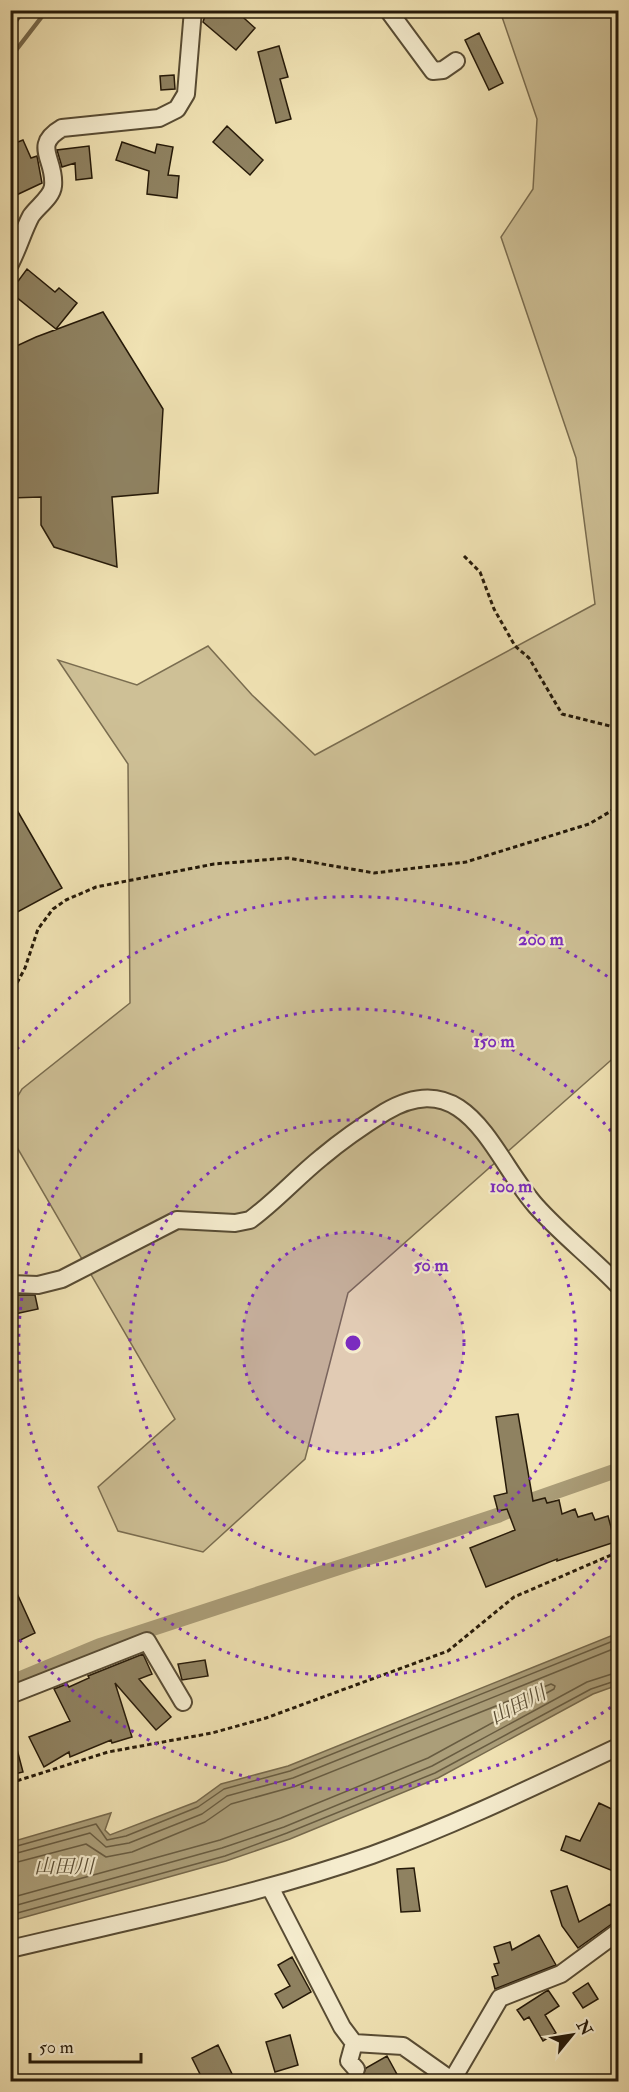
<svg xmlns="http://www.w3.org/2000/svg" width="629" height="2092" viewBox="0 0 629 2092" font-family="'IM FELL Double Pica','Noto Serif JP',serif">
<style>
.green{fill:#cec096;stroke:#7a6d50;stroke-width:1.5}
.water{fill:#ab9e79;stroke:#76694c;stroke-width:1.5}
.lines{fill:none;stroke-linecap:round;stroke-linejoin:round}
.shore{stroke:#685c41;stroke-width:1.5}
.stream{stroke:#76694c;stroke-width:4.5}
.canal{stroke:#ab9e79;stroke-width:15}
.building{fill:#8f8261;stroke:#261a09;stroke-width:1.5}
.minor-casing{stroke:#584c34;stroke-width:20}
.path{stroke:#261a09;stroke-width:3;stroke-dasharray:4.5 3;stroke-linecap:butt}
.minor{stroke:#f5ecce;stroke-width:16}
.ring{fill:none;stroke:#7b2cbf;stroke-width:3;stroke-dasharray:3 6}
.labels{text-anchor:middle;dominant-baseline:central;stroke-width:4.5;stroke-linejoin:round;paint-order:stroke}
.water-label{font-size:20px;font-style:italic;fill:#5b4f36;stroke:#f5ecce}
.centre{fill:#7b2cbf;stroke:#f5ecce;stroke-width:3}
.ring-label{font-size:18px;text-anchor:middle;font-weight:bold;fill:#7b2cbf;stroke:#f5ecce;stroke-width:4.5;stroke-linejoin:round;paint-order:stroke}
</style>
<rect width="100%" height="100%" fill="#f0e2b3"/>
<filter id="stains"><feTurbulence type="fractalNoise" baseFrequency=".00333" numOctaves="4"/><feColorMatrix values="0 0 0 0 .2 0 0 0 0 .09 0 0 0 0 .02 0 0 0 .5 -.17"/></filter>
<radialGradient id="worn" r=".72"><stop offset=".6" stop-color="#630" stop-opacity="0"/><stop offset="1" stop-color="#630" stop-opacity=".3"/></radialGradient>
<path class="green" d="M500,11H618V1054L348,1293L305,1459L203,1552L118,1531L98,1487L175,1419L11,1137L10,1109L22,1089L130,1003L128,764L58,660L137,685L208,646L252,695L315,755L595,604L576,458L501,237L533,189L537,119Z"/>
<path class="water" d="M618,1633V1685L593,1694L438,1778L290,1839L226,1861L11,1921V1842L111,1813L105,1830L110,1835L196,1802L221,1784L288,1766Z"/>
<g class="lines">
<path class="shore" d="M10,1848L96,1824L107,1840L126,1836L198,1807L224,1789L290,1771L618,1639
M10,1855L90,1833L106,1847L129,1843L202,1814L227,1796L293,1778L618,1647
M10,1864L86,1844L106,1857L132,1852L205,1822L231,1804L296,1786L551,1684L555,1686L554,1689L428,1758L281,1818L220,1840L10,1898
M10,1907L222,1848L284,1827L432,1766L587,1682L618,1672
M10,1915L225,1856L287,1833L435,1773L591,1689L618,1680"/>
<path class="stream" d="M10,58L47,10"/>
<path class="canal" d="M10,1683L99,1646L499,1515L535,1499L618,1470"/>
</g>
<path class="building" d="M207,10H235L255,28L236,50L203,22Z
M479,33L503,83L489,90L465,40Z
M279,46L288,77L280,79L291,119L276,123L258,52Z
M174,75L175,89L161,90L160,76Z
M227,126L263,160L250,175L213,142Z
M23,140L31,158L37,156L42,183L10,198V177L16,174L10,161V145Z
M122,142L155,153L157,144L173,147L168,175L179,176L177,198L147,194L149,171L116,160Z
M89,146L92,178L76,180L75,163L62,167L57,150Z
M27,269L55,292L59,288L77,303L56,329L10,292Z
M103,312L163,409L158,493L112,497L117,567L54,547L41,525V497L10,498V349L36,337Z
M10,798L62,888L10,916Z
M10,1295H35L38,1309L10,1315Z
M518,1414L533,1501L545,1498L547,1503L559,1500L562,1514L575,1509L578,1517L592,1513L595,1520L608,1516L615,1542L557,1561V1559L486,1587L470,1548L515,1530L507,1509L498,1511L494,1496L507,1493L496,1417Z
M10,1578L35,1633L10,1645Z
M143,1654L152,1674L139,1679L171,1717L156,1730L115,1683L132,1737L112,1743L111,1740L70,1757L69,1752L44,1767L29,1737L70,1721L54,1689L67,1684L69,1687L89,1678L88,1676Z
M205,1660L208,1676L182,1680L178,1664Z
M14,1738L23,1772L10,1775V1739Z
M599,1803L618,1812V1873L561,1850L566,1836L580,1841Z
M414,1868L420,1911L401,1912L397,1869Z
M567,1886L579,1922L610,1904L618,1918V1922L612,1924L578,1948L562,1926L551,1891Z
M539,1935L556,1965L495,1989L492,1977L498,1975L494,1964L499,1963L494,1947L510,1942L512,1950Z
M292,1957L311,1992L283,2008L275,1994L290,1986L278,1965Z
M588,1983L598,1999L583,2008L573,1993Z
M548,1990L559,2006L545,2015L556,2033L543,2041L529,2017L524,2020L517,2010Z
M290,2035L298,2065L275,2072L266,2042Z
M218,2045L234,2078L228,2082H204L192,2058Z
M387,2056L399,2078L393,2082H344L350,2078L362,2077L366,2068Z"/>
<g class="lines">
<defs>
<path id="minor" d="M388,10L433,71L443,70L456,61
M10,16L14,10
M10,264C18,249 23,231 31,216C37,207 52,197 53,186C56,159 31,146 62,128L159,118L177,109L186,94L193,10
M10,1284L38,1285L62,1279L177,1220L235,1223L250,1220C276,1201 297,1177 322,1157C341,1141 364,1125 385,1112C468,1063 493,1158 536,1206C561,1234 592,1258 618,1285
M10,1695L147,1641L183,1702
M270,1887L342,2027L354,2043L403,2046L454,2082
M10,1949C131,1920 255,1896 372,1855C457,1824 537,1785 618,1747
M354,2043L349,2061L356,2069
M451,2082L500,1998L561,1974L618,1932"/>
</defs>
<use href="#minor" class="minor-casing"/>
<path class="path" d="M464,556L480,572L494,609L515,646L529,658L562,714L618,728
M10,996L25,968L38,929L53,909L66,900L96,887L214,864L288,858L374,873L466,862L589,824L618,807
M10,1783L108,1752L212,1733L266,1718L448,1651L514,1597L618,1552"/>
<use href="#minor" class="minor"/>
</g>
<circle cx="353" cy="1343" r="111" fill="#7b2cbf" fill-opacity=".12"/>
<g class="ring">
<circle cx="353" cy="1343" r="111"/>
<circle cx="353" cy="1343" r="223"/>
<path d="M618 1546A334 334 0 1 1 618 1140"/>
<path d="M618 1702A446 446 0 0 1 11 1630M11 1056A446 446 0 0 1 618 984"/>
</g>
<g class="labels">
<g class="water-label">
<text transform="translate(518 1705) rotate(-27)">山田川</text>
<text x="64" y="1866">山田川</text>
</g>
</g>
<circle cx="353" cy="1343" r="9" class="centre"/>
<g class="ring-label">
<text x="541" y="945">200 m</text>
<text x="494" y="1047">150 m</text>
<text x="511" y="1192">100 m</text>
<text x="431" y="1271">50 m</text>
</g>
<rect width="629" height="2092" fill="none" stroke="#f0e2b3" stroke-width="36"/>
<rect x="12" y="12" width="605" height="2068" fill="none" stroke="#261a09" stroke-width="3"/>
<rect x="18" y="18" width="593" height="2056" fill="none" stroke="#261a09" stroke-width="1.5"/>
<g transform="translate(572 2035) rotate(60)" stroke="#f5ecce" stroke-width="4.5" paint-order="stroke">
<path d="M0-4.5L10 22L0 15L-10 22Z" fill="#261a09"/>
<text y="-9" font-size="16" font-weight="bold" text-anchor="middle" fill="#261a09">N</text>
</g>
<path d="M30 2053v9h111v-9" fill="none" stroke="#261a09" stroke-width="3"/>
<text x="39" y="2053" font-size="18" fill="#261a09" stroke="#f5ecce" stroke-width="4.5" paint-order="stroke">50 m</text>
<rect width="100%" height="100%" filter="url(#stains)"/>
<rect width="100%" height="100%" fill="url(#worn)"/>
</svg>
